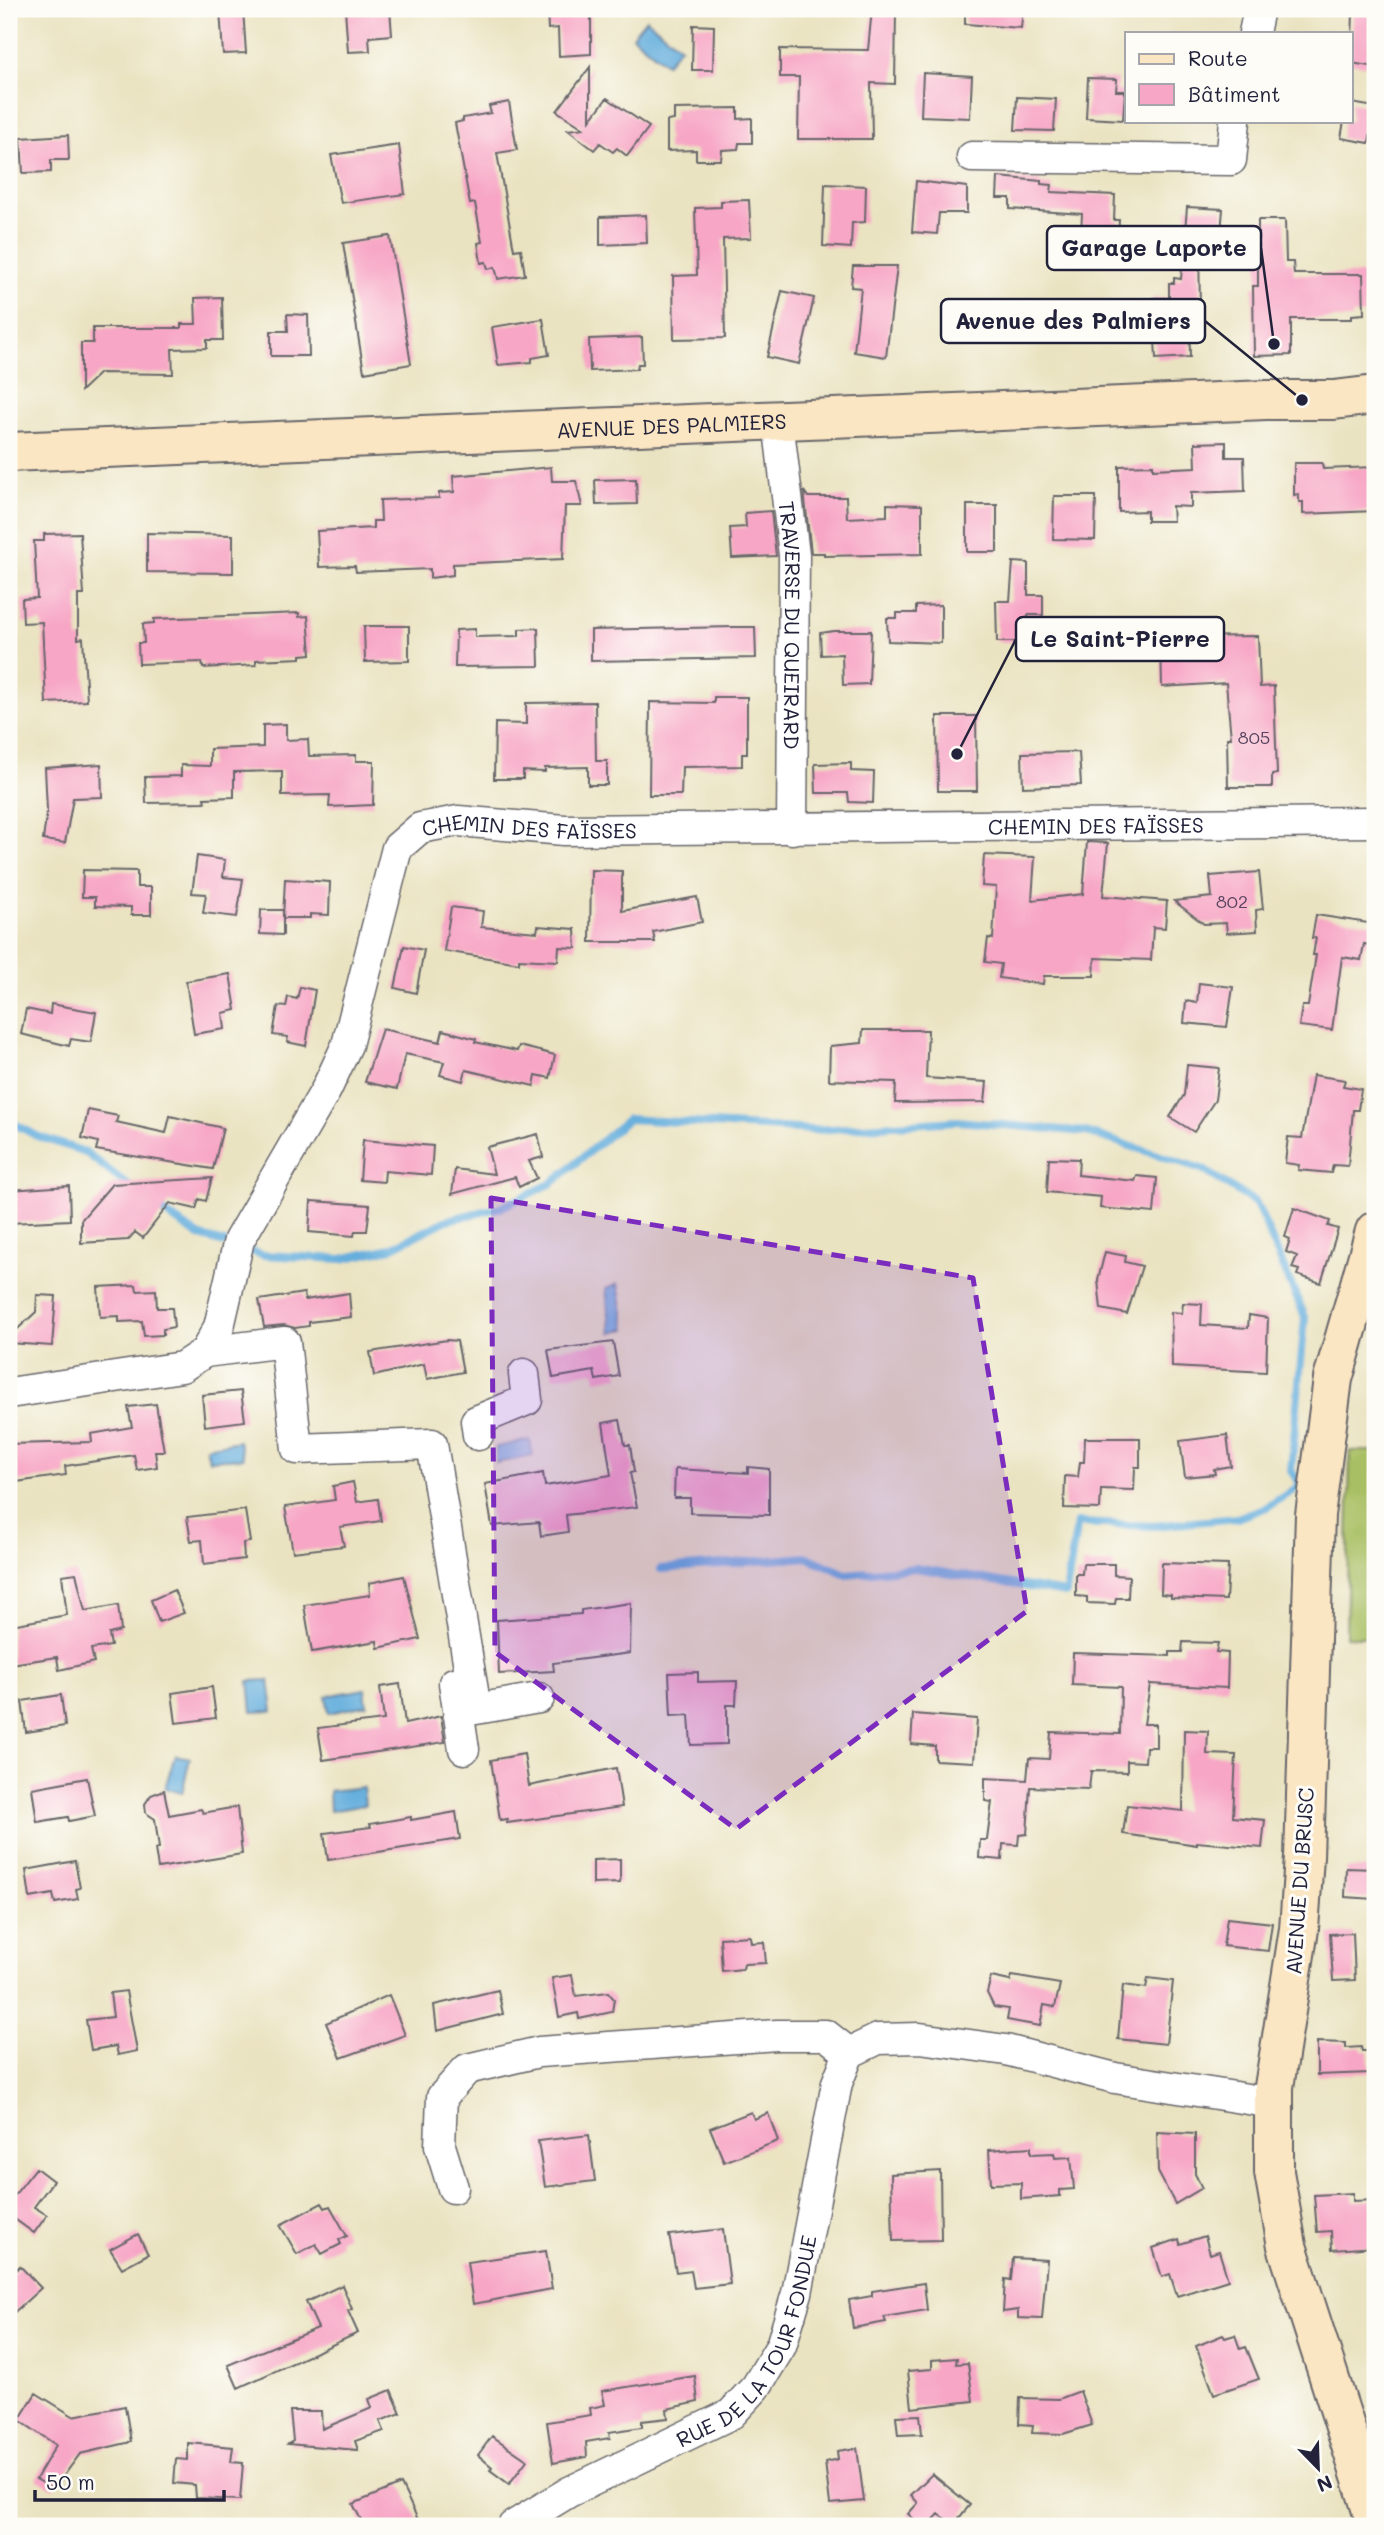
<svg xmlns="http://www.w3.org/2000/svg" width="1384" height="2535" viewBox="0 0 1384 2535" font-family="Mali,sans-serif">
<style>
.green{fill:#a9bf64;stroke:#667050;stroke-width:2}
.water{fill:#65aedd;stroke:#44688c;stroke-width:2}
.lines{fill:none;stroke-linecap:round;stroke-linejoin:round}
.stream{stroke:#65aedd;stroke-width:8}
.building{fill:#f7a6c5}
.street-casing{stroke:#68666a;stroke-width:33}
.secondary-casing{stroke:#68666a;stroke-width:42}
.street{stroke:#fff;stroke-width:30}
.secondary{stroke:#fbe6c3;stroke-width:38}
.marked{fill:#7b2cbf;fill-opacity:0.2;stroke:#7b2cbf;stroke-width:5;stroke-dasharray:14 9;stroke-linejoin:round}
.labels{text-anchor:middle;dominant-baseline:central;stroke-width:6;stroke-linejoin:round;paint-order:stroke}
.number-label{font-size:18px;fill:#57435e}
.street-label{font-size:21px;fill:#22223b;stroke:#fdfcf7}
.leader{fill:none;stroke:#22223b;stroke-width:2.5}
.callout-dot{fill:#22223b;stroke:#fdfcf7;stroke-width:2.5}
.callout{fill:#fdfcf7;stroke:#22223b;stroke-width:2.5}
.callout-label{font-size:23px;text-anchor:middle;font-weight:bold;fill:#22223b}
</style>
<rect width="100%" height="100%" fill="#fdfcf7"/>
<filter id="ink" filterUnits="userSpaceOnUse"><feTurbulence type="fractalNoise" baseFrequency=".0143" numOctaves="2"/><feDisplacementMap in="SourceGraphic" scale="14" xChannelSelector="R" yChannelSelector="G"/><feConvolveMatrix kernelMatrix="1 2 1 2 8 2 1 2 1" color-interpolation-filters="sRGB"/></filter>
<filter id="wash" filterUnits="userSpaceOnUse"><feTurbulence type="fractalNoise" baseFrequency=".00686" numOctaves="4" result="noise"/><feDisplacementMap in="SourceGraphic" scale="28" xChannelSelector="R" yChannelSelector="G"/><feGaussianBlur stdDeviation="1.57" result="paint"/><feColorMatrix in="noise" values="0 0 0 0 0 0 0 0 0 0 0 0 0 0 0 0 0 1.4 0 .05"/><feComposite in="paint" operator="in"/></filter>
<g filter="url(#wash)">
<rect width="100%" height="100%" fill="#eae3c1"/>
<path class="green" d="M1350,1451H1375V1637H1346Z"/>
<path class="water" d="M646,19L680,47L666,64L632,36Z
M618,1284L626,1329L611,1333L606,1289Z
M530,1440L533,1456L496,1463V1447Z
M239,1441L243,1458L209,1460L206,1447Z
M269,1680L273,1711L252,1712L249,1681Z
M365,1689L367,1705L329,1713L326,1696Z
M175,1755L190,1758L182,1793L165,1788Z
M363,1787L365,1805L330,1811L329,1791Z"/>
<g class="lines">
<path class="stream" d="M9,1121L37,1136L85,1152L134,1190
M155,1206L199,1236L231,1245
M247,1250L263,1255L342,1259L391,1248L447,1220L502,1207L552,1183L628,1119L814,1130L957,1121L1086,1132L1202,1169L1256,1203L1305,1317L1291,1471L1301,1485L1267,1507L1237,1518L1153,1526L1077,1523L1066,1593L916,1568L846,1574L807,1557L661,1569"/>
</g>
<g id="blocks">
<path class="building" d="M243,9L246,53L223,54L220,10Z
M345,9H390L392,35L369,37L370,51L348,52Z
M547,9H591V54L559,56L558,28L548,29Z
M872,9H896L895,84L871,83L872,139H798L799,77H780V49L868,50Z
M965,9H1023L1021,28L965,24Z
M1353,14H1375V67L1351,63Z
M693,25L714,26L713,70H692Z
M590,67V120L607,98L649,127L627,156L617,148L613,152L600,143L594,150L568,130L583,128L557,111Z
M923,73L972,76L970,118L921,116Z
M1088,78L1117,79L1116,91H1125L1123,120L1086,118Z
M1017,97L1056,99L1054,131L1015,130Z
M509,102L517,150L497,153L514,250L521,249L525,275L498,279L495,267L488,269L486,262L481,263L478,243L482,242L475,203L470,204L455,123L463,121V118L491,113L489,106Z
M1351,103L1375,107L1369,143L1341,138L1344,121H1351Z
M738,108V119L752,118V143H739L738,149L722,150L721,160H696V150L667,151V121L674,120V109Z
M68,135L69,160H51V172L23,173L21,138Z
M399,145L405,194L341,203L331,155Z
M998,177L1041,181V184L1052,185L1051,192L1115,195L1114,220H1119L1116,264L1097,265L1096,233L1081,232L1082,214L1010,209V198H997Z
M916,181L967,187V213H939L937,234L912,232Z
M825,184L866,186L865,222L852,223L851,248L823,246Z
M749,200L751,238L723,239L725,338L674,339L673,276L697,275L695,208L721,207V201Z
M1187,207L1223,209L1220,244L1199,243L1200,310H1189L1190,357L1156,359L1153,298H1169V283H1174V278L1181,279Z
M646,215L647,243L600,245V217Z
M1258,220H1285L1286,262H1293L1294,274H1363L1364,314L1352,315V319H1291V355L1254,356L1253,286H1258Z
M390,236L411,364L364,372L343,243Z
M853,266H897L886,357L854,352L861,288L851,287Z
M782,291L814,298L799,364L767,357Z
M222,297L223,340H207V348L172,349L173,374L100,373L81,391V343H93V328H181V324H196L195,298Z
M287,314L308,315L309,356H271V331H288Z
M543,319L549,355L532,358V362L498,365L492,327Z
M642,337L643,364H638L637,369L590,371L589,339Z
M1226,442V457H1244L1245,491L1191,493V507L1172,506L1173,521H1147V511L1119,512V466L1153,465V469L1196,467L1195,443Z
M1294,463H1322L1323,469L1375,467V511L1303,514V502H1299V494L1294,495Z
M551,467L552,481H576L582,506H565L563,559L453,564V575L430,578V569L356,572L355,566L319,567L317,531L373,528V521H381L380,500L439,498V493L454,492L453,476Z
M636,479L637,504L596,505L595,480Z
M804,491L808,497H846L847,518L887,516V504L922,505V554L824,556V553H811Z
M1054,496H1096L1095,540L1053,539Z
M967,505H997V552H967Z
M771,511L776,556L732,558L730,528L746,527L745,513Z
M80,533L84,595H78V639L83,638L87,701L46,703L42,622L23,623L22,599L37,598L34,541H44V534Z
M147,533L233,535V573L147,572Z
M1013,562L1028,563V595H1043V615H1028V642H997L996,601H1010Z
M941,605V643L888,641L887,618H897V613H916V606Z
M299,613V617L308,616L311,654L301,655V658L256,660V665L203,668L202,662L139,664L138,643H144L143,624L154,623V619Z
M364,626H409V661L365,662Z
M734,627H755L756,658L591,661V630Z
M538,628L539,666L455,667L456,630L475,629V637L519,636V629Z
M834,631H871L869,684L843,685L842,654L821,655L820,633Z
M1258,636L1260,687L1274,686L1277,774L1272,775V787H1228L1227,738H1231L1226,683L1162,687L1161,643H1171V637Z
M714,697H747V754H742V766L682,767L681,795H649L650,702L714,703Z
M595,702L596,761H607V785H588V767L545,768V772L523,771V779H494L495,723L526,724V703Z
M937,716H976L977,791H938Z
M286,724V740L308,739L309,756L356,755V761H374L373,805L329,807L330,795L282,796V771L234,772V797L204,798L205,802L146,803L145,777L181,776V765L210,766V749L263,747V725Z
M1079,752L1081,785L1023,787L1022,753Z
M851,763V771L874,772L873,803L849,802L848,793H816L815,764Z
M101,764L102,797L73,798L65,843L43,840L47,810L45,768Z
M1087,842L1108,843L1103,896L1167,901L1165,928L1153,927L1151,960L1095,958L1094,976H1044L1043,984L999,978L1001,964L985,962L988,938L993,939L996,887L982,886L984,855L1035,857L1032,900L1083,894Z
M197,856L225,860L223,877L243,879L237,917L203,913L206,894L192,893Z
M83,870L137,871V887H151V915H131V907L95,906V897H82Z
M591,870L622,871V911L697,897L702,922L653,932L655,942H590Z
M1259,872L1263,909L1256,910L1257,931L1227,933L1226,923L1204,924L1174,901L1212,897L1210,876Z
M285,879L330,882L329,915L310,914V918H283Z
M451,907L483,911L481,927L537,932L538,926L575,929L576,948L559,947L558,961L519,959V963L444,951Z
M261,910H283V935L260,934Z
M1316,915L1375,924V946L1364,944L1361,960L1342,957L1332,1030L1299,1026L1302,1006H1308L1316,955H1313L1316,938H1312Z
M404,946L424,950L416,993L395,988Z
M230,974L236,1010L223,1013L225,1029L194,1034L186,981Z
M1199,983L1233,987L1227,1027L1184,1023L1186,1001L1197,1003Z
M300,987L315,990L306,1046L287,1042L288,1037L273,1035L278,1006L286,1007L288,997L297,999Z
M51,1004L96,1012L91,1042L71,1039L69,1046L21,1034L26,1009L50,1014Z
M382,1029L440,1042L443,1030L476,1039L475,1042L517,1051L519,1046L555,1055L550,1078L536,1075L534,1086L466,1070L463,1081L440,1075L444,1062L405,1054L397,1089L365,1082Z
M863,1030H928L926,1078L987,1082L985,1102L895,1103L896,1082L829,1080L830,1046L862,1043Z
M1187,1065L1219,1068L1215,1100L1194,1132L1170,1117L1184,1095Z
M1313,1075L1345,1080L1343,1086L1361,1089L1358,1110H1353L1348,1166L1333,1165L1331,1173L1298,1170L1299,1165L1285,1163L1288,1137L1302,1138Z
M88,1110L118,1116L116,1122L166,1133L170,1116L223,1128L213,1169L96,1150L98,1142L82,1138Z
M538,1134L543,1157L529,1161L537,1178L519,1187L515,1177L452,1194L455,1169L494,1174L487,1147Z
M363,1140L433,1146L431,1175L385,1171L384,1182L360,1180Z
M1049,1158L1079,1159L1078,1175L1135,1181L1137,1176L1157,1178L1154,1213L1100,1208L1101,1197L1047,1192Z
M212,1178L206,1201L199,1199L196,1209L170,1203L143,1238L135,1232L128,1240L81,1243V1220L112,1184Z
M69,1186L70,1220L9,1223V1190Z
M311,1201L370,1205L367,1231H355L354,1236L309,1232Z
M1294,1208L1330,1221L1328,1226L1338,1229L1321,1283L1297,1275L1299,1270L1292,1268L1297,1256L1286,1252L1290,1239L1285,1237Z
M1105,1252L1126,1256L1125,1262L1142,1266L1127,1314L1101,1309L1098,1280Z
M136,1285L137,1291L156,1290L157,1308H172L174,1327L163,1329V1335L144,1336L142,1321L119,1322V1316L100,1317L98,1287Z
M304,1293L305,1300L349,1293L351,1317L309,1322V1326L295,1328L284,1325L264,1327L259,1300Z
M37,1295L56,1296L52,1346L9,1343V1337L36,1312Z
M1183,1303L1202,1304L1201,1325L1248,1328L1249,1315L1268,1318L1266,1372L1172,1367L1171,1312L1182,1313Z
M447,1340L457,1341L463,1372L427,1379L424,1364L374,1376L370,1352Z
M613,1342L619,1376L596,1380L594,1371L553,1378L548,1350Z
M241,1391L245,1421L205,1426L202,1395Z
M156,1404L164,1451H155L157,1467L137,1470L134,1455L65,1466L66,1475L9,1483V1444L92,1442L91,1434L132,1427L128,1407Z
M620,1420L625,1445H630L634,1472L630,1473L637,1507L566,1515L568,1532L541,1536L539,1522L492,1526L485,1484L543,1473L545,1486L611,1475L603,1423Z
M1227,1435L1231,1466L1214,1469L1215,1474L1185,1477L1180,1441Z
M1085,1438H1140V1467H1135L1134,1490L1101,1489L1100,1509L1064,1508L1065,1476L1078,1477L1080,1462H1084Z
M748,1467L769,1469V1515L690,1513V1498H674L675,1469L748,1473Z
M353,1482L357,1502L378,1499L381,1521L340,1527L344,1546L293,1552L285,1507L335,1500L333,1486Z
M245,1510L250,1542L243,1543L244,1559L204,1564L202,1540L191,1541L187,1517Z
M1162,1563L1228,1565L1226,1600L1171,1598V1595L1161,1594Z
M1083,1564H1114V1575L1129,1576L1128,1598H1116L1115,1604L1087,1603V1597L1076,1596V1574H1082Z
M76,1573L85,1611L118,1605L121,1631L109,1634L111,1646L91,1649L94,1662L59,1670L57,1657L11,1664V1625L67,1615L62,1575Z
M404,1576L420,1639L378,1648L377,1641L312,1652L304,1605L370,1595L369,1583Z
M174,1590L184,1613L159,1622L151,1600Z
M631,1603L630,1653L553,1663L554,1671L499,1674L497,1620L581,1614V1610Z
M1183,1642L1218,1643L1216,1652L1228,1653L1227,1688L1150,1684L1144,1724H1156V1747H1146L1145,1762L1127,1761V1772L1091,1771L1089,1789L1030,1787L1027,1834L1019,1835L1018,1845L1003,1844L1002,1860L979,1858L980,1840H987L992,1802L985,1801V1778L1027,1780L1029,1758L1049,1759L1051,1732L1120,1734L1121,1687L1072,1685L1073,1653L1170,1656V1652H1182Z
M698,1672V1682L737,1681L736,1705H727V1744L691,1745L689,1715L671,1716L669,1673Z
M400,1684L405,1724L441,1716L445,1742L323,1760L318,1728L384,1720L380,1687Z
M212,1687L216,1718L176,1723L172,1693Z
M61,1695L65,1726L26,1732L22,1701Z
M913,1714L977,1719L974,1762L935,1760V1746L911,1744Z
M1184,1730L1208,1731L1207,1754L1236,1755L1233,1817L1265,1820L1262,1848L1197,1842V1845L1123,1834L1127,1805L1183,1811Z
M524,1754L529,1786L616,1768L622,1807L507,1823V1819L500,1820L491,1760Z
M87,1778L95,1816L69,1821L68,1817L37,1822L32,1788Z
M164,1790L169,1815L201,1809L203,1813L237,1807L242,1854L158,1868L155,1849L159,1848L155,1819L146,1813L145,1804L151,1795Z
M456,1812L460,1839L328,1860L324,1833L371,1827L370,1824L411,1817V1820Z
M620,1859V1883L593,1884V1860Z
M75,1861L80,1888L76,1889L78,1899L55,1903L53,1894L30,1898L26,1870Z
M1346,1868L1375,1869V1899L1345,1897Z
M1227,1918L1272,1923L1268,1951L1223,1946Z
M1353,1933L1355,1980L1333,1981L1330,1934Z
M750,1936L751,1943L764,1942L766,1963L744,1964L743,1969L722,1971L720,1938Z
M572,1975L576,1996L608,1992L614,1999L612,2012L579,2019L578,2013L559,2017L552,1978Z
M1012,1976L1060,1984L1055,2007L1044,2005L1040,2026L1007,2020L1009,2009L994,2007L987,1993L991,1977L1010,1981Z
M1148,1978L1173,1981L1166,2044L1118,2039L1123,1985L1146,1988Z
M498,1990L503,2014L437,2031L434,2005Z
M126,1991L137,2051L118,2055L116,2046L91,2050L86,2020L113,2017L110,1993Z
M389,1995L405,2035L341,2058L326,2023Z
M1317,2042L1346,2043V2048L1361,2047L1362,2051H1368L1370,2073L1317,2075Z
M751,2112L754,2119L768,2113L778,2141L724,2162L710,2128Z
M1157,2132L1195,2134V2174L1202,2188L1175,2204L1158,2172Z
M589,2135L595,2181L545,2187L538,2141Z
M1031,2147V2154L1054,2153L1055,2158L1071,2157L1074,2189L1060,2190V2196L1021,2199V2183L991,2184L989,2150Z
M36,2168L53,2181L34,2207L47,2215L34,2233L9,2215V2202Z
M940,2171L941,2240L893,2241L891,2174Z
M1353,2193V2201L1375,2200V2247L1332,2250L1331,2231L1317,2232L1314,2195Z
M322,2203L325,2208L330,2206L347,2236L339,2240L341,2244L322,2254L316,2244L297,2254L280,2225Z
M723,2229L730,2284L694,2288L691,2270L676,2272L669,2235Z
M138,2234L148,2254L122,2268L110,2249Z
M1205,2236L1210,2254L1219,2251L1228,2280L1177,2296L1170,2274L1162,2277L1153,2248L1179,2239L1180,2244Z
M546,2251L552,2289L473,2304L467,2262Z
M1013,2258L1047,2260L1042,2319L1018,2318V2310L1003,2312L1005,2279L1011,2280Z
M20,2266L41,2288L9,2317V2276Z
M924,2283L927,2310L884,2317L886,2322L853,2328L849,2300L872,2296V2291Z
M342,2285L352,2309L348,2311L358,2333L238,2388L228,2365L318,2328L306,2302Z
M1223,2335L1225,2338L1235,2335L1240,2349L1246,2347L1259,2379L1214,2394L1196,2346Z
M957,2358L956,2364L968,2363L973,2401L912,2408L908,2371L932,2369V2360Z
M695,2376L698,2402L667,2409L668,2418L642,2421V2427L609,2432L610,2438L586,2442L587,2457L553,2463L547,2422L591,2415L590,2408L605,2405L602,2391Z
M391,2390L401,2413L380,2421L384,2431L355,2441L358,2450L288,2444L293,2441L290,2411H321L322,2429L372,2408L369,2399Z
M1080,2391L1092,2425L1063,2434L1032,2433L1033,2425L1019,2424L1020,2398L1059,2399Z
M36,2393L73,2416L125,2406L131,2442L80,2454L54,2489L36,2479L56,2445L19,2420Z
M920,2415L922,2434L898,2435L896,2416Z
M492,2436L527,2460L509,2484L490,2470L492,2467L478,2455Z
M188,2443L233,2447L231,2462L243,2463L240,2500L196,2498L195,2485L174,2483L176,2459L188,2460Z
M857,2448L864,2501L830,2504L825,2462L838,2459L837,2451Z
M932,2474L970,2505L953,2525L939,2514L928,2526H922L908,2514L918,2503L911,2495Z
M401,2484L421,2526H364L353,2504Z"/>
</g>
</g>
<g filter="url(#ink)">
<use href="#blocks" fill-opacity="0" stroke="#68666a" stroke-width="2"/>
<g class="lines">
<defs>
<g id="street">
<path d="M1254,33L1259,9"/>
<path d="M972,157L1231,160L1235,121"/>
<path id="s1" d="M778,421L794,555L792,829"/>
<path d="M205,1352L285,1342L297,1449L432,1444L476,1709L539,1698"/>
<path id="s2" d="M9,1393L182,1367L205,1352L219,1327L239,1240L326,1090L347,1045L397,848L420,828L458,821L564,830L1375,822"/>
<path d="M478,1435L476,1421L527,1400L524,1374"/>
<path d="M454,1683L464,1749"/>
<path d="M453,2188L440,2146L442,2097L467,2069L539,2052L777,2035H826L849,2053"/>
<path id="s3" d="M513,2526L569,2492L731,2414L756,2387L781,2346L797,2293L837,2083L849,2053L878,2039L920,2038L1006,2050L1115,2078L1273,2103"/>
</g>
<g id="secondary">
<path id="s4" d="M9,452L1266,400H1334L1375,395"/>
<path d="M1375,1231L1333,1379L1315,1515L1304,1857L1299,1929L1274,2087V2172L1287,2246L1375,2520"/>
</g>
</defs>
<use href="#street" class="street-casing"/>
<use href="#secondary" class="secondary-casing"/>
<use href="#street" class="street"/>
<use href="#secondary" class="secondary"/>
</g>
</g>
<path class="marked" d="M491,1198L973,1278L1027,1611L736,1829L495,1652Z"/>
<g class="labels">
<g class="number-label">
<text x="1254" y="737">805</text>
<text x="1232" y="901">802</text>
</g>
<g class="street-label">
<text stroke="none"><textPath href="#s4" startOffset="663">AVENUE DES PALMIERS</textPath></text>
<text stroke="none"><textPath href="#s1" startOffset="205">TRAVERSE DU QUEIRARD</textPath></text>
<text stroke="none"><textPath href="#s2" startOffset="1454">CHEMIN DES FAÏSSES</textPath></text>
<text stroke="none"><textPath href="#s2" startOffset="887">CHEMIN DES FAÏSSES</textPath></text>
<text transform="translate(1299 1881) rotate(-86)">AVENUE DU BRUSC</text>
<text stroke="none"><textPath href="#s3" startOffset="315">RUE DE LA TOUR FONDUE</textPath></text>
</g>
</g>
<path class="leader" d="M1274 344L1261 248M1302 400L1205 321M957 754L1016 639"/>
<g class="callout-dot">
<circle cx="1274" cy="344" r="7"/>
<circle cx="1302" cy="400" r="7"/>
<circle cx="957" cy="754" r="7"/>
</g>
<g class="callout">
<rect x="1047" y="226" width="214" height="44" rx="7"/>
<rect x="941" y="299" width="264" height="44" rx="7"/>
<rect x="1016" y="617" width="208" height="44" rx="7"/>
</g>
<g class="callout-label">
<text x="1154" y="256">Garage Laporte</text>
<text x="1073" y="329">Avenue des Palmiers</text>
<text x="1120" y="647">Le Saint-Pierre</text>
</g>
<rect width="1384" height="2535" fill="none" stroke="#fdfcf7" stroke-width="35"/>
<rect x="1125" y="32" width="228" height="91" fill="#fdfcf7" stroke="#a5a5ac" stroke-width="2"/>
<rect x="1139" y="54" width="35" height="10" fill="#fbe6c3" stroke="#a5a5ac" stroke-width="2"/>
<text x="1188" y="66" font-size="21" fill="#22223b">Route</text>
<rect x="1139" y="84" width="35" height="21" fill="#f7a6c5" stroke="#a5a5ac" stroke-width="2"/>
<text x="1188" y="102" font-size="21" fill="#22223b">Bâtiment</text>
<g transform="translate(1318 2468) rotate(157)" stroke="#fdfcf7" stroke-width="5" paint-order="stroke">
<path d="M0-5L12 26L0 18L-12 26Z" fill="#22223b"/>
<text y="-10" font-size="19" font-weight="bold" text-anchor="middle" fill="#22223b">N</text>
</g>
<path d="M35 2490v10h189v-10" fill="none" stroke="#22223b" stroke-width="3.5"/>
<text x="46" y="2490" font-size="21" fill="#22223b" stroke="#fdfcf7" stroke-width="5" paint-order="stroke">50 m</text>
</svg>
